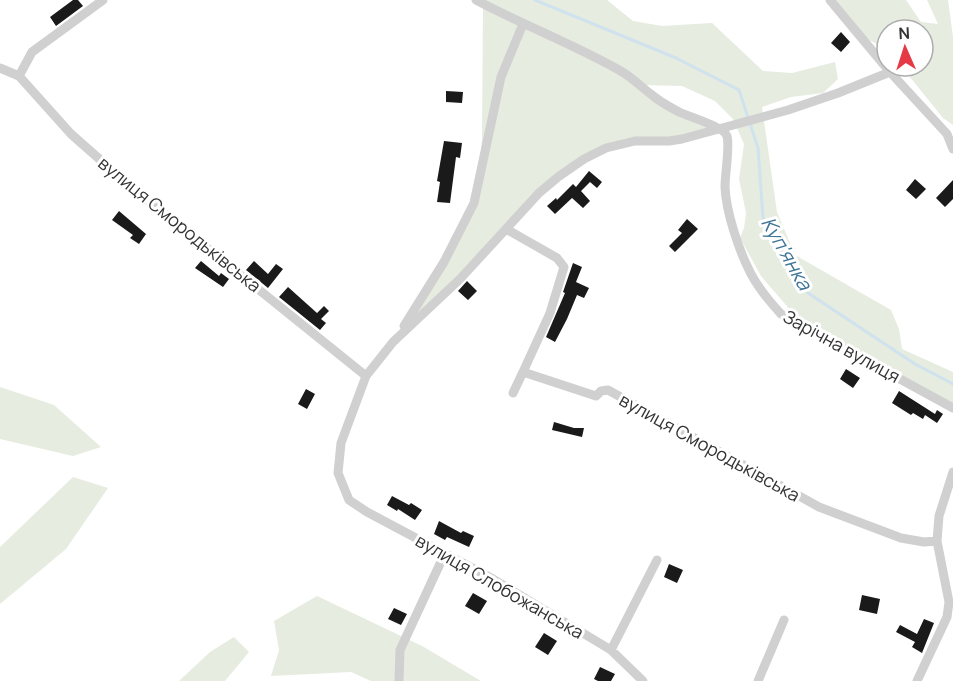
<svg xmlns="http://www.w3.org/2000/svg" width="953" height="681" viewBox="0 0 953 681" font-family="Manrope,sans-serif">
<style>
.green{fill:#e6ecdf}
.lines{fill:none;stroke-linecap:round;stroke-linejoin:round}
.stream{stroke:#cfe2ee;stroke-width:3}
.building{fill:#1a1a1a}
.minor{stroke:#d0d0d0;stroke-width:9}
.labels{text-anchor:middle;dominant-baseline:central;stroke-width:6;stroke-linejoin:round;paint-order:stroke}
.street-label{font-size:18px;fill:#333;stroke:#fff}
.water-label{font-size:20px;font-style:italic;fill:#3f7597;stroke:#fff}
</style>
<rect width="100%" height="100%" fill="#fff"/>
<path class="green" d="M476,0H607L633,21L662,26L712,23L763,71L792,73L835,62L838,79L823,93L791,97L762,107L777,212L795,255L891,310L899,329L902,349L953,372V408L792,312L761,276L740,238L744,228L746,213L739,179L744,144L733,119L715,101L682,86L643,85L665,103L721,128L682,139L620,144L558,177L397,338L472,207L479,179L482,139L483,4Z
M833,0H906L921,22L938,24L927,0H948L953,37V125L943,118L901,66H923V30H887V46L883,42L885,48L869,40Z
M0,387L54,405L101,447L73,456L0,439Z
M73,477L108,488L66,549L0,604V547Z
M317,596L422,646L481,681H371L351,672L271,676L279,650L274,621Z
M234,637L249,652L225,681H179L210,652Z"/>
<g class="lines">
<path class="stream" d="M535,0L676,58L739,90L758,148L763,218L808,293L915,364L953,384"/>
</g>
<path class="building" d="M73,0H78L83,6L56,26L50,17Z
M841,32L850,42L841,52L831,43Z
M446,91L463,92L462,103L446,102Z
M444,141L462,143L460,158L456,157L450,203L437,202L440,182L437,181Z
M589,171L602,182L597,188L590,182L581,191L590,201L583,208L572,198L555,214L547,206L556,198L557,200L573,184L576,187Z
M915,179L926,189L916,199L906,190Z
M953,180V199L945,207L936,198Z
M119,211L146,234L139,244L130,238L133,235L112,220Z
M687,219L698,229L675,252L669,246L682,233L678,230Z
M201,261L219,276L221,273L229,279L223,287L195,268Z
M254,261L268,274L276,264L283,269L268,288L246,270Z
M573,263L582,267L576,282L589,288L584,298L577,295L567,319L555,342L546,337L565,293L563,292Z
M467,281L477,291L468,300L458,291Z
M288,287L317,313L324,306L329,311L321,319L326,323L320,330L279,297Z
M846,369L860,378L853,388L840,379Z
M306,389L315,394L307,409L298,404Z
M899,391L935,414L937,410L943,414L937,423L925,415L923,419L913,413L911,415L892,403Z
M554,422L574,428H584L582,437L552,430Z
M392,496L409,505L411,503L422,510L415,520L398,509L397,511L387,505Z
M439,521L461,533L463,531L474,536L469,547L447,537L445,540L434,534Z
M669,564L683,570L677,583L664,577Z
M473,593L487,601L479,614L465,606Z
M862,595L880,599L877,614L859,610Z
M394,608L407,614L401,625L388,619Z
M924,619L934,623L922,653L912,647L915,642L896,632L900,625L917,634Z
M544,633L557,641L548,655L535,647Z
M600,667L615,674L611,681H598L594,679Z"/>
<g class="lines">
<path class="minor" d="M476,0C523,25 573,44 619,70C632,77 641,87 652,95C660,102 670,107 679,112C690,117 724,127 727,136C730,147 725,173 725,187C726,212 739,251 751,274C759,289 770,302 781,314L953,408
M830,0L890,72L947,134L953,149
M0,68L19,76L71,134L130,186L366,376
M19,76L32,52L103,0
M506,229L557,258L564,267L550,313L523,372L596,396L601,391L608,390L819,507L901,538L924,542L937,541
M404,326L444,262L474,203L501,77L523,24
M513,393L523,372
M611,650L657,560
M399,681L400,650L445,553
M643,681L611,650L493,579L367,512L349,500L338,473L341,443L366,376L393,342L460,279L539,193L558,177L584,159L606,148L635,141H669L682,139L788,110L838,93L890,72
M758,681L784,620
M917,681L947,617L949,602L937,541L939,516L953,472"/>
</g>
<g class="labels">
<g class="street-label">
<text transform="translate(180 224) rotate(39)">вулиця Смородьківська</text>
<text transform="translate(842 346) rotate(29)">Зарічна вулиця</text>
<text transform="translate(710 447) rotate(29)">вулиця Смородьківська</text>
<text transform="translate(500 586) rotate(30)">вулиця Слобожанська</text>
</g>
<g class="water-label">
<text transform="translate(787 253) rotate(60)">Куп'янка</text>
</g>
</g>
<g transform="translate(905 48) rotate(357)"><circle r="28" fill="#ffffff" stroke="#adadad" stroke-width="1.5"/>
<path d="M0-4.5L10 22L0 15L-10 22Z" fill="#e63946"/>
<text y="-9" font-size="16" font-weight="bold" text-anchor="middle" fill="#333333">N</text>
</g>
</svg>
